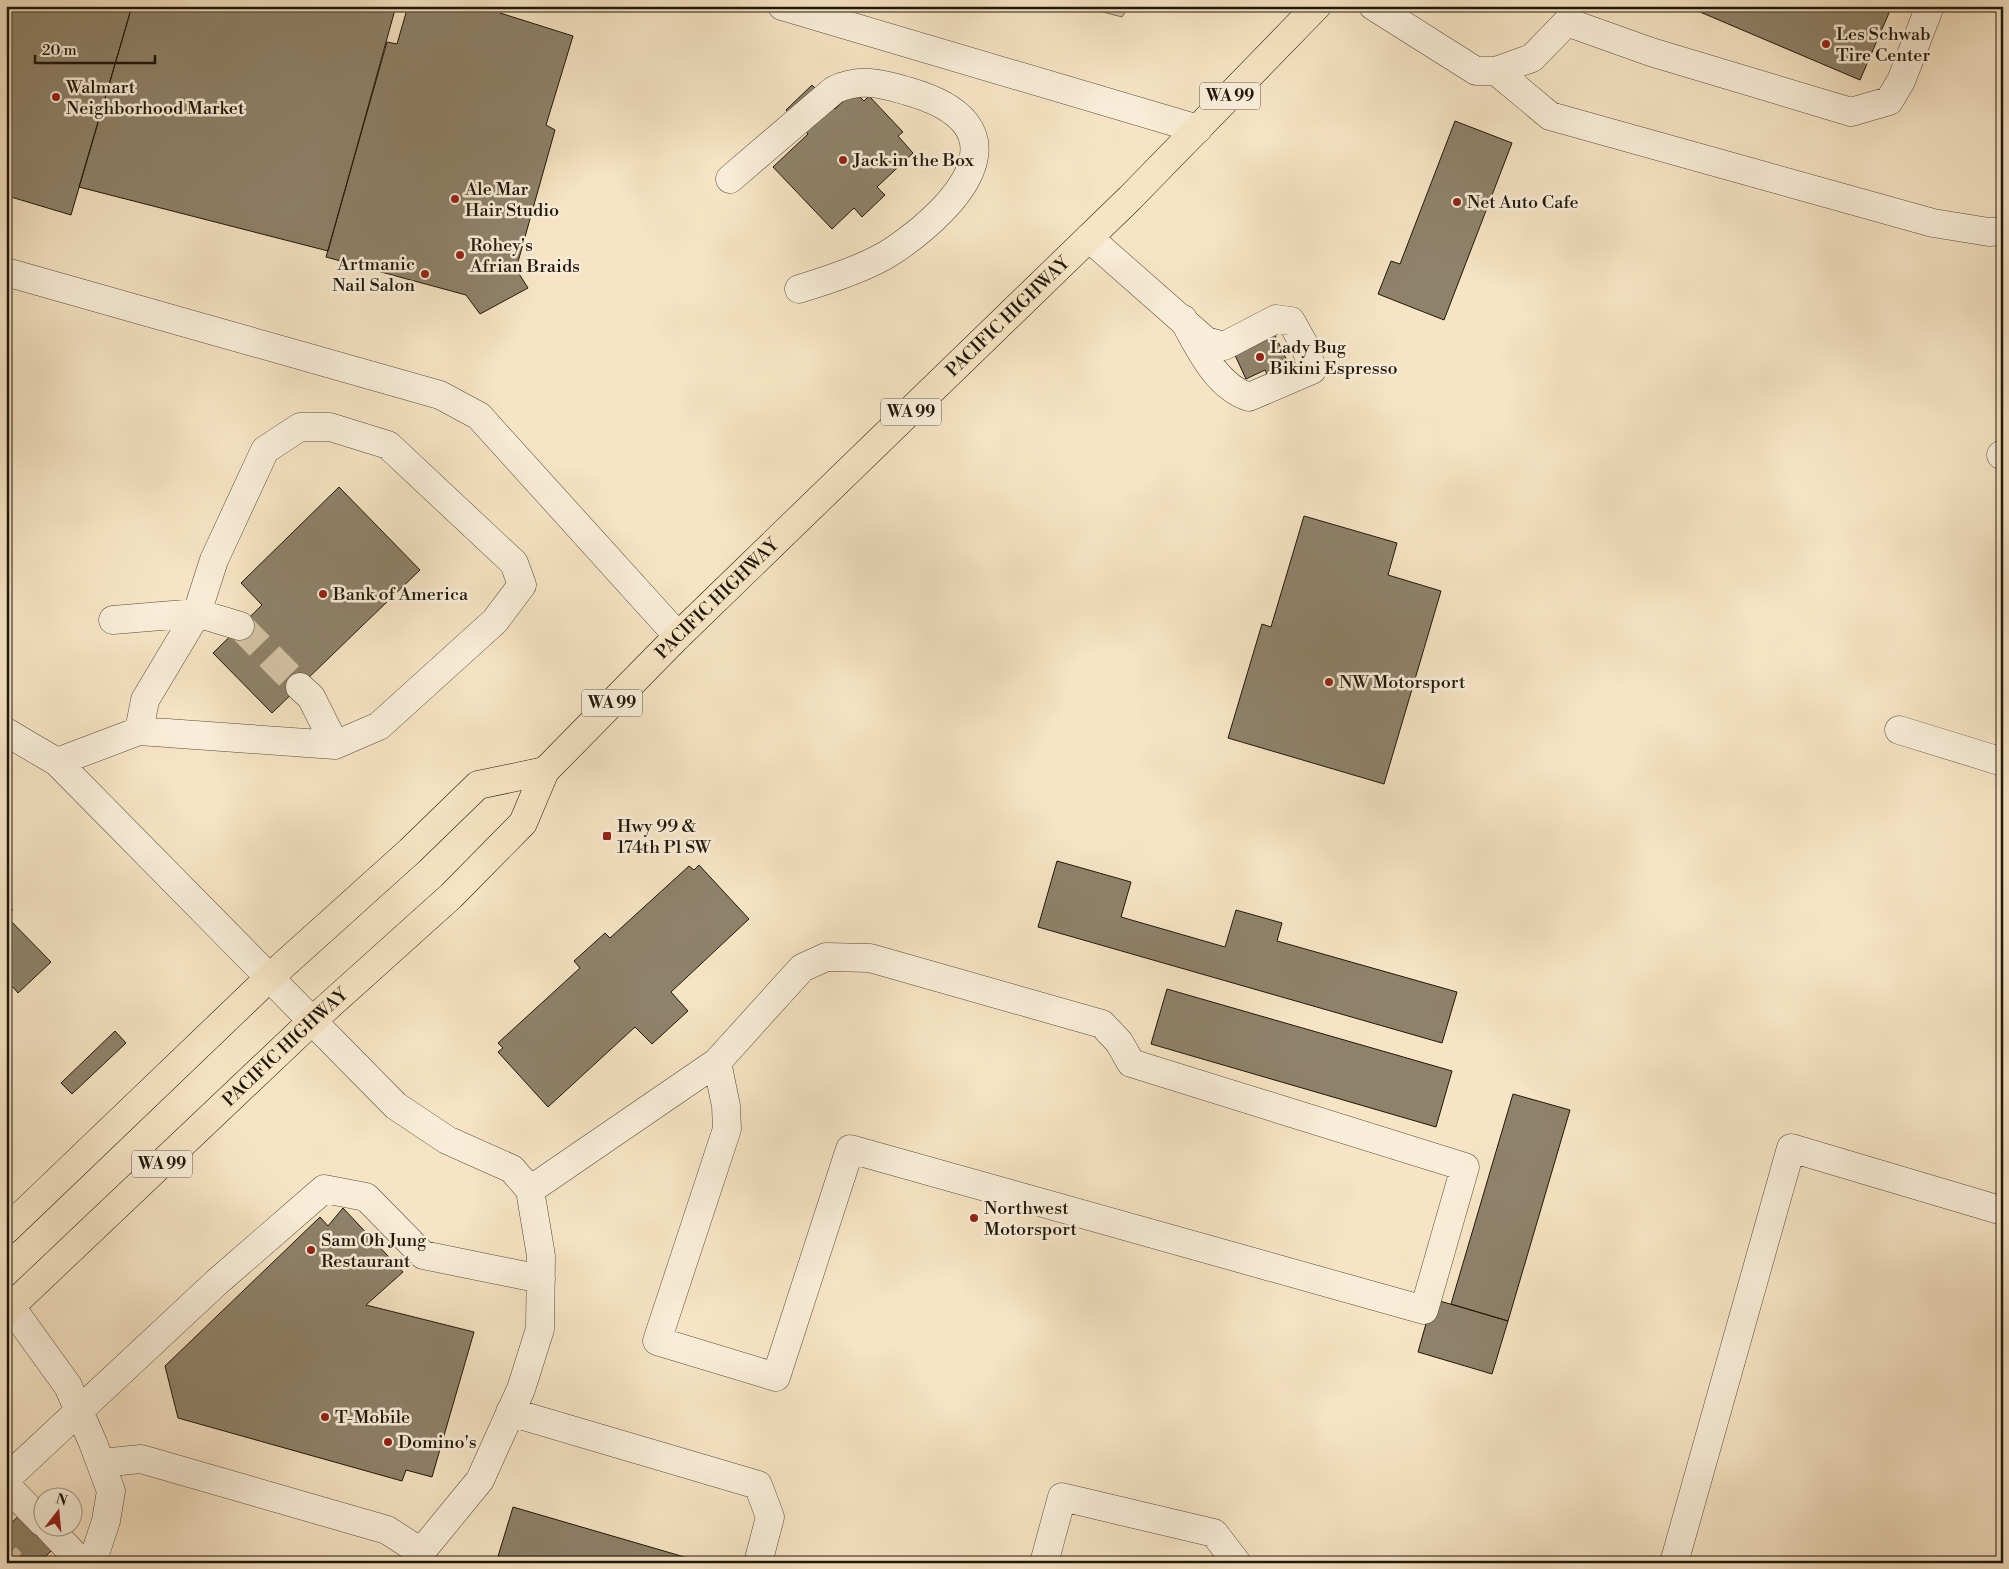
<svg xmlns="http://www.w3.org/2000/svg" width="2009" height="1569" viewBox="0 0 2009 1569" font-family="'Libre Bodoni',serif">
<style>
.green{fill:#d2c1a4;stroke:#796c57}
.building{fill:#8f826b;stroke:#20170a}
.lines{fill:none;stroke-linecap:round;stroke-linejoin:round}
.minor-tunnel{stroke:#d6c5a8;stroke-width:28;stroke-dasharray:28 14;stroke-linecap:butt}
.minor-casing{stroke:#564a38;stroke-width:29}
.highway-casing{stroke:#20170a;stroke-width:29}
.minor{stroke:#f9edd9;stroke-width:28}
.highway{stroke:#f6e4c4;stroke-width:28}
.poi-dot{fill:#8f2418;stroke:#f9edd9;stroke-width:2}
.labels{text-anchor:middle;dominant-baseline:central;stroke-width:5;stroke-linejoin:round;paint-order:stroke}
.shield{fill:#f9edd9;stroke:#615748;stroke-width:1}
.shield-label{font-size:16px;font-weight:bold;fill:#20170a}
.poi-label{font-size:18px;fill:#20170a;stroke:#f9edd9;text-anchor:start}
.street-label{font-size:18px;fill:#20170a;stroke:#f9edd9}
</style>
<rect width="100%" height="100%" fill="#f6e4c4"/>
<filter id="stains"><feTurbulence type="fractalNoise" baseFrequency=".004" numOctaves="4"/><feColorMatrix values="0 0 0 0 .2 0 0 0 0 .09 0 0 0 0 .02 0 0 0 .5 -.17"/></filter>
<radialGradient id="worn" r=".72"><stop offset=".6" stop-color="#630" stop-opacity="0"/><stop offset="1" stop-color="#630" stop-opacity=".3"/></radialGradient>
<path class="green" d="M1080,6H1129L1122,17Z"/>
<path class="building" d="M6,6H132L71,215L11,197L9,206L6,205Z
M132,6H396L328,251L79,187Z
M408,6H498L500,13L573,36L546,125L555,130L516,269L528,288L480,314L466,295L326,257L387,42L397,44Z
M1694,6H1892L1860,80L1693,9Z
M812,85L835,109L854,91L864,101L869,96L903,132L898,136L913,153L877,187L885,195L862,217L854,208L832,229L773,167L808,134L786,110Z
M1455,121L1512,143L1444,320L1378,294L1391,261L1400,264Z
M1275,335L1287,361L1283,363L1285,369L1268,376L1265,370L1246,379L1234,353Z
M339,487L420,570L272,713L213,653L262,605L241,583Z
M1304,516L1397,543L1388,575L1441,591L1384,784L1228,738L1262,624L1271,627Z
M1057,861L1131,882L1121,917L1225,947L1236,910L1282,923L1277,941L1457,992L1442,1043L1038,927Z
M699,865L749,919L671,992L688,1011L652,1044L635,1027L548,1107L498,1052L503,1048L498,1043L580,968L574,961L605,933L610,938L689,866L694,870Z
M6,904L13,910L6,916L51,962L18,993L13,987L6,993Z
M1167,989L1452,1071L1436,1127L1151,1044Z
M115,1031L126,1043L72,1094L61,1083Z
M1513,1094L1570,1110L1508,1321L1451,1304Z
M343,1208L403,1272L366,1305L474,1332L432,1477L406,1470L402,1481L178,1418L165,1366L320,1217L328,1226Z
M1433,1299L1508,1321L1492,1374L1418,1352Z
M513,1507L688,1558L687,1563H496Z
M26,1509L59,1543L39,1563H6V1528Z"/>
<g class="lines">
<path class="minor-tunnel" d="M240,626L300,687
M6,1557L12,1563"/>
<defs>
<path id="minor" d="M782,6L1198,129
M1373,6L1476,71H1496L1532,58L1567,22L1651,52L1851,112L1889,101L1901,81L1930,6
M1496,71L1550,116L1933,223L1989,232L2003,231
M730,179L834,90C859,78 881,83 907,91C1028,125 963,203 894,250C869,267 828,280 799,289
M1089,238L1206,341L1224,346L1276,319L1291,321L1306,348L1312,370L1249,397C1216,386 1199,348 1183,319
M6,272L440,395L479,416L678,636
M2001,455H2003
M113,620L197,613L240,626
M300,687L311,697L335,745
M1899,730L2003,762
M6,732L57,762L396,1106L447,1140L512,1169L530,1190L541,1256L540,1329L521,1389L480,1480L421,1552L416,1563
M57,762L139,731L335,745L379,726L495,621L522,585L514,563L388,445L330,427H300L265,450L214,560L197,613L145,700L139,731
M530,1190L717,1062L802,968L826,957L870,958L1102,1024L1119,1042L1131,1063L1465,1167L1424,1310L850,1149L776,1377L657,1341L727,1129L726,1106L717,1062
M11,1307L68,1386L93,1443L111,1491L106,1521L92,1563
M510,1412L758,1485L770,1517L758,1563
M101,1463L141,1459L387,1530L421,1552
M6,1479L217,1282L324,1189L366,1197L423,1255L541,1279
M6,1485L42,1522
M47,1526L82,1563
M1044,1563L1062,1497L1214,1533L1237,1563
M1674,1563L1791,1148L2003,1211"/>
<g id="highway">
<path d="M6,1230L269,978L410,851L478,785L545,771"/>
<path id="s1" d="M6,1311L312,1021L451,896L523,823L545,771L678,636L1130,198L1317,6"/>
</g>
</defs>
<use href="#minor" class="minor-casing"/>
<use href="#highway" class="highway-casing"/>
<use href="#minor" class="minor"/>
<use href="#highway" class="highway"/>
</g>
<g class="poi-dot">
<circle cx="1826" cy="44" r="5"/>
<circle cx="56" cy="97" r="5"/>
<circle cx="843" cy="160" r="5"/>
<circle cx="455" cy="199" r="5"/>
<circle cx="1457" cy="202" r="5"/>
<circle cx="460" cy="255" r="5"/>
<circle cx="425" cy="274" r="5"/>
<circle cx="1260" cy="357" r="5"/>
<circle cx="323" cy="594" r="5"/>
<circle cx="1329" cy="682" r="5"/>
<rect x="602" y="831" width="10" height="10" rx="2.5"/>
<circle cx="974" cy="1218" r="5"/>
<circle cx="311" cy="1250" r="5"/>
<circle cx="325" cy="1417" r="5"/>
<circle cx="388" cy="1442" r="5"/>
</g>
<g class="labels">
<g class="shield">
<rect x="1200" y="82.5" width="60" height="27" rx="4"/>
<rect x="881" y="398.5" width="60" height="27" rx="4"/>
<rect x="582" y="689.5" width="60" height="27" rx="4"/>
<rect x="132" y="1150.5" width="60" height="27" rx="4"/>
</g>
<g class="shield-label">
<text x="1230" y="96">WA 99</text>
<text x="911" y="412">WA 99</text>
<text x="612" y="703">WA 99</text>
<text x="162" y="1164">WA 99</text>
</g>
<g class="poi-label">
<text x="1836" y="34">Les Schwab<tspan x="1836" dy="21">Tire Center</tspan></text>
<text x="66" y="87">Walmart<tspan x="66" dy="21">Neighborhood Market</tspan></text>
<text x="853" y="160">Jack in the Box</text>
<text x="465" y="189">Ale Mar<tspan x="465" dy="21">Hair Studio</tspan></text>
<text x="1467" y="202">Net Auto Cafe</text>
<text x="470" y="245">Rohey's<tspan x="470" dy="21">Afrian Braids</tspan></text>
<text x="415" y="264" text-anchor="end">Artmanic<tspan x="415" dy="21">Nail Salon</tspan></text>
<text x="1270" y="347">Lady Bug<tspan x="1270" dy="21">Bikini Espresso</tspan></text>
<text x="333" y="594">Bank of America</text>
<text x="1339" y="682">NW Motorsport</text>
<text x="617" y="826">Hwy 99 &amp;<tspan x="617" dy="21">174th Pl SW</tspan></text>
<text x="984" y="1208">Northwest<tspan x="984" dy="21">Motorsport</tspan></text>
<text x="321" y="1240">Sam Oh Jung<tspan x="321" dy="21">Restaurant</tspan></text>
<text x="335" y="1417">T-Mobile</text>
<text x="398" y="1442">Domino's</text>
</g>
<g class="street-label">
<text stroke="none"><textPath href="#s1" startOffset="1416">PACIFIC HIGHWAY</textPath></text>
<text stroke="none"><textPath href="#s1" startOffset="1011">PACIFIC HIGHWAY</textPath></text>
<text stroke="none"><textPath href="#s1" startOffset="384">PACIFIC HIGHWAY</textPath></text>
</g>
</g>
<rect width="2009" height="1569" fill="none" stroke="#f6e4c4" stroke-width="25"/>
<rect x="8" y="8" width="1994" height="1554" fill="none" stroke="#20170a" stroke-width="2.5"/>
<rect x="12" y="12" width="1984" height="1544" fill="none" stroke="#20170a"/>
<g transform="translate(58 1512) rotate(16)"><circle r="24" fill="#f9edd9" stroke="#a29786"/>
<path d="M0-4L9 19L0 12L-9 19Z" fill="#8f2418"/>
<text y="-8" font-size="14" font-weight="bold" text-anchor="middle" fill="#20170a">N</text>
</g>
<path d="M35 55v8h120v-8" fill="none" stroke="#20170a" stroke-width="2.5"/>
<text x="42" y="55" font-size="15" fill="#20170a" stroke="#f9edd9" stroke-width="4" paint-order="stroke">20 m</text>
<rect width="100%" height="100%" filter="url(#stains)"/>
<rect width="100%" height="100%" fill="url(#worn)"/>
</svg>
